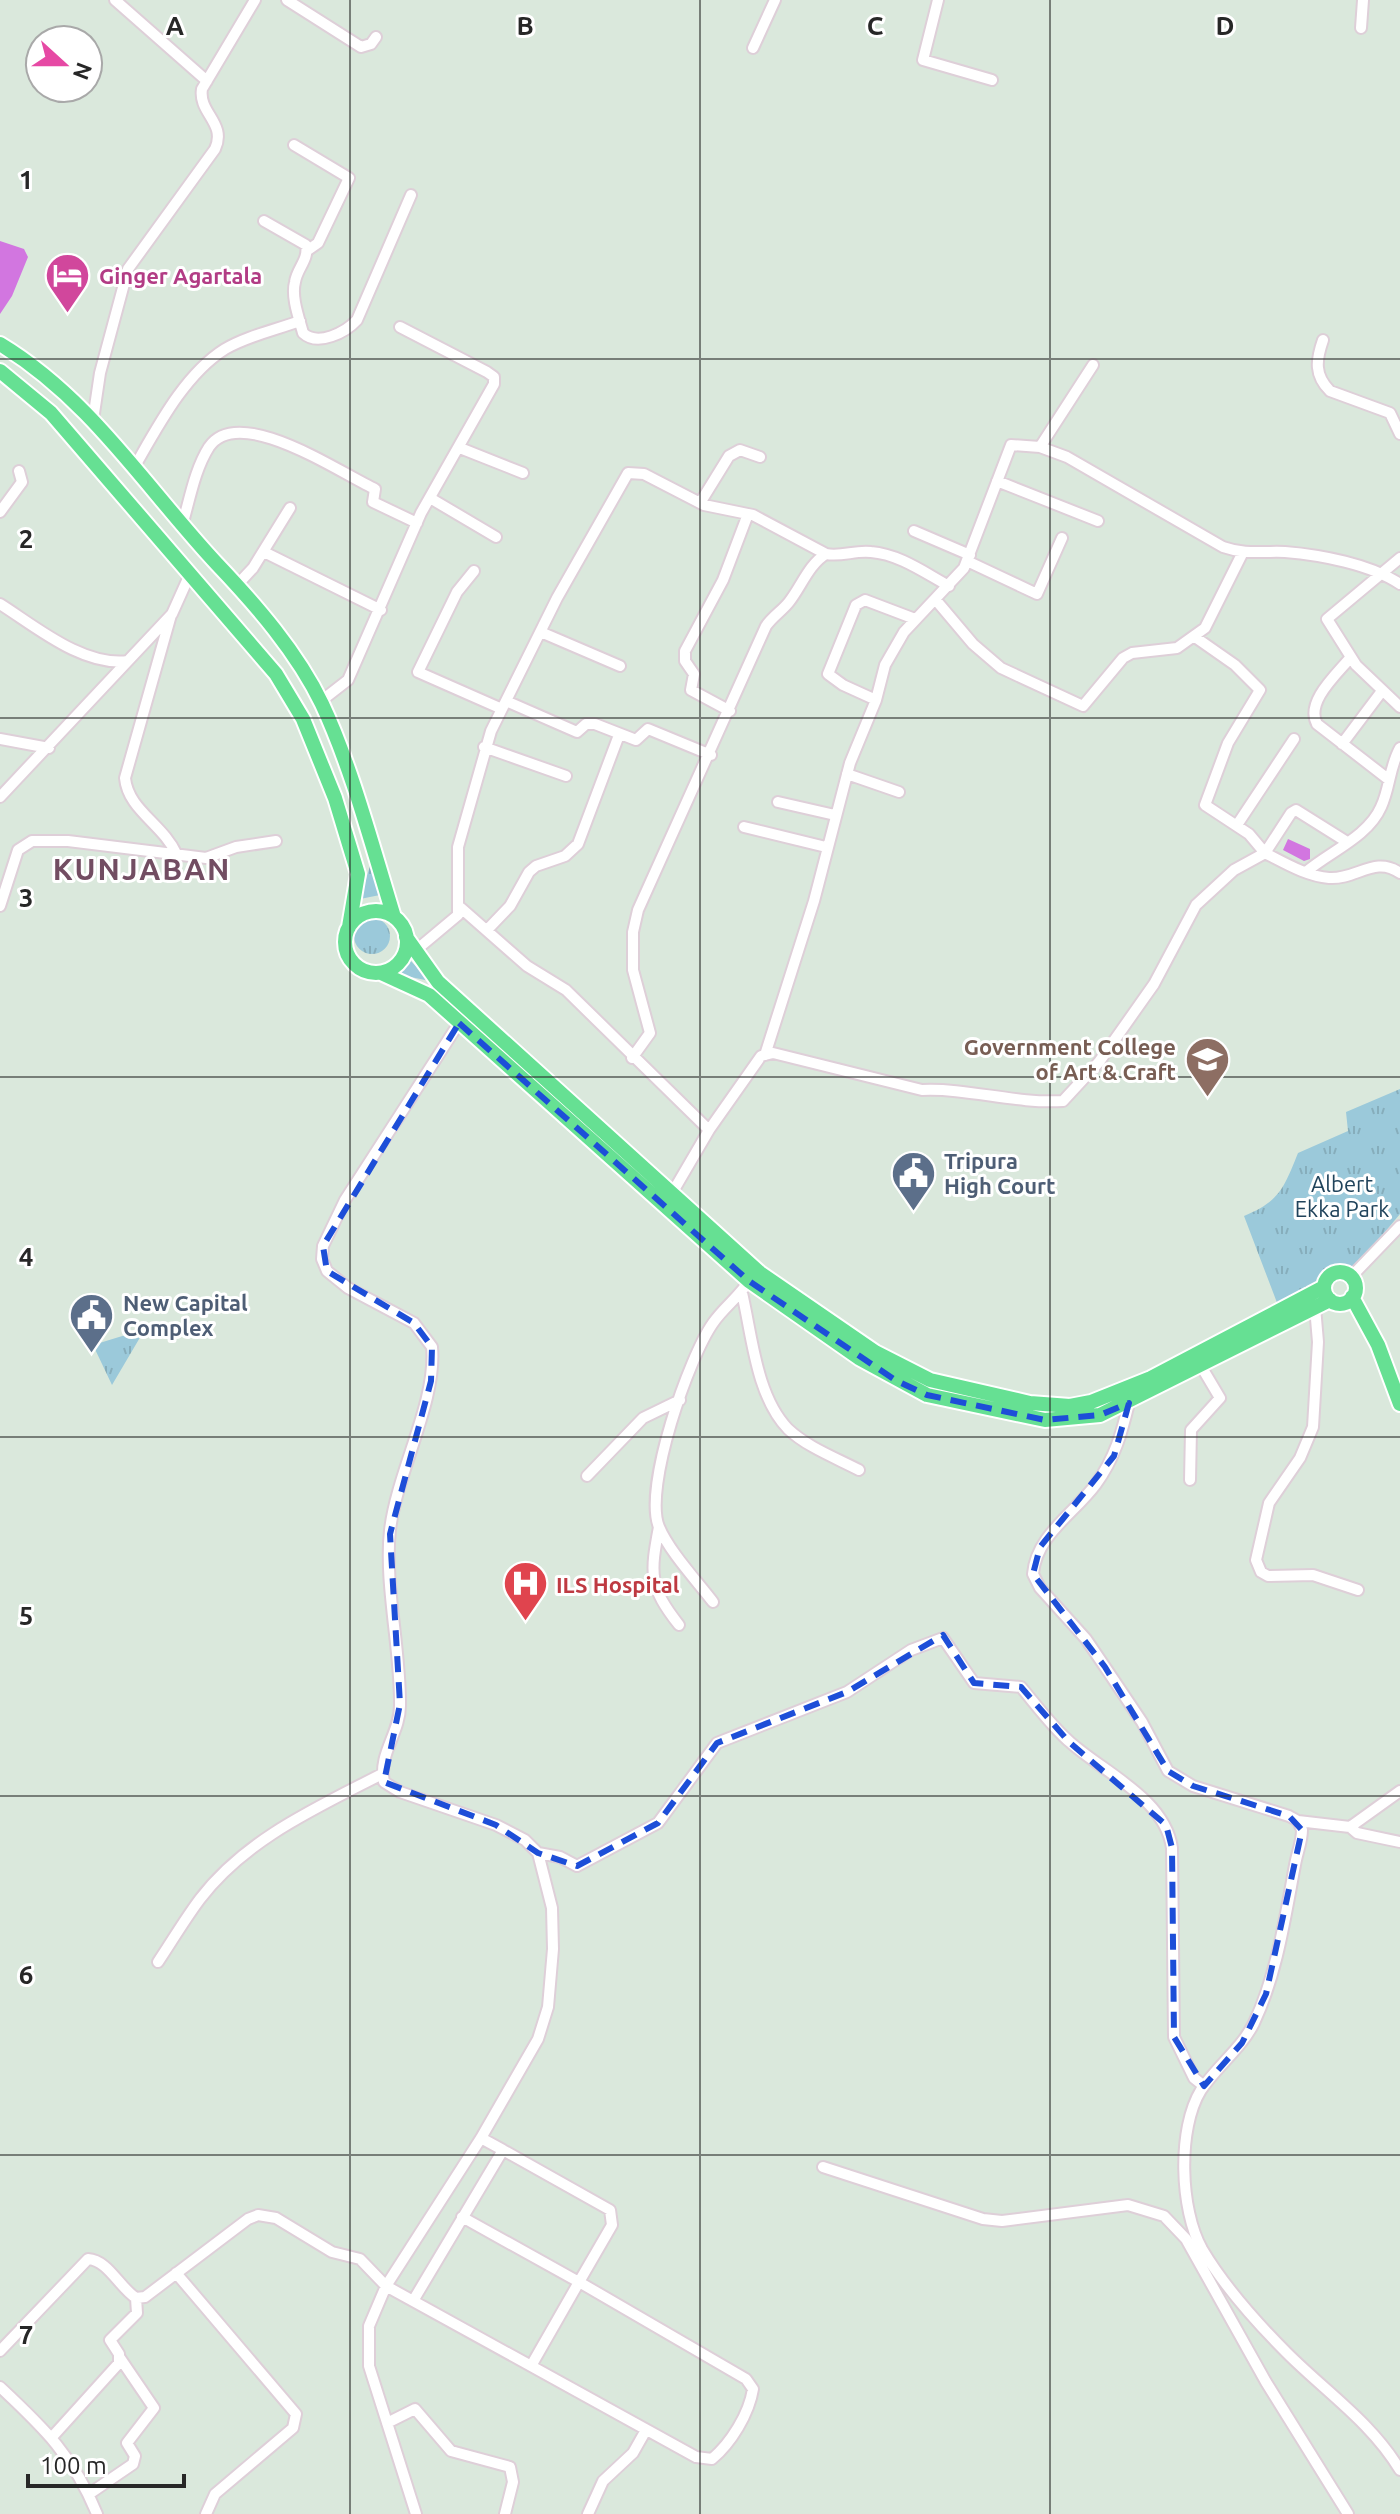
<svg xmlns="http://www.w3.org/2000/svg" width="1400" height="2514" viewBox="0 0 1400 2514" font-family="Ubuntu,sans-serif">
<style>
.grass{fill:url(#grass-tufts)}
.water{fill:#d276e0}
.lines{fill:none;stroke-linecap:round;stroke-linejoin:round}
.minor-casing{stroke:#decfd8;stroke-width:14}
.major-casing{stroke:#fff;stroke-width:18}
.minor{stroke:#fff;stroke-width:10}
.major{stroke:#66e093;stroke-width:14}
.marked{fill:none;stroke:#1d4ed8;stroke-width:6;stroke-dasharray:16 10;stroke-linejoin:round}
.grid{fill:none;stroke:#272727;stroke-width:2;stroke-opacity:0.55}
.labels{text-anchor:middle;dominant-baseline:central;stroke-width:6;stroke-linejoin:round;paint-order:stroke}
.hotel-label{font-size:22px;font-weight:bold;fill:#b23c85;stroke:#fff;text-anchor:start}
.education-label{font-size:22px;font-weight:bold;fill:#785e54;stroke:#fff;text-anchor:end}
.service-label{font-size:22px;font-weight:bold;fill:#4e5e75;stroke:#fff;text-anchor:start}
.park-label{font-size:22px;fill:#20435b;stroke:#fff}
.health-label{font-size:22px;font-weight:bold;fill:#be3a42;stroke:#fff;text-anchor:start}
.district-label{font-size:30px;font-weight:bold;letter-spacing:2px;fill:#724d62;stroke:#fff}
.grid-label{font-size:26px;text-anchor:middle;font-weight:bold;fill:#272727;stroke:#fff;stroke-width:6;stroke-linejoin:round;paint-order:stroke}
</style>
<defs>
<pattern id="grass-tufts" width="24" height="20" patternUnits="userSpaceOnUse" patternTransform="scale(2)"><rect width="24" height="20" fill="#9bc9da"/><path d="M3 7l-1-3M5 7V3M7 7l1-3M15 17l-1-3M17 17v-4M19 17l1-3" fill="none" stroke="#86adbb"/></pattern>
</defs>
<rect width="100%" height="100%" fill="#dae8dc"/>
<path class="grass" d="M370,866L380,895L360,899Z
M354 936a18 18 0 1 1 36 0a18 18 0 1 1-36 0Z
M409,959L430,981L396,974Z
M1400,1089V1214L1359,1263L1335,1283L1279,1308L1244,1216C1279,1202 1284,1188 1298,1153L1348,1131L1346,1112Z
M145,1329L112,1385L93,1345Z"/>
<path class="water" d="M0,241L24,249L28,257L12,296L0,314Z
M1288,839L1310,849V859L1304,861L1283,850Z"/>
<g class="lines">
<defs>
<path id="minor" d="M115,0L207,81
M287,0L361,47L371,44L376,37
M938,0L923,60L992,80
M1361,28L1363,0
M753,48L775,0
M294,145L349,178L318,243L308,250
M264,221L306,245C309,260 297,268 295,282C291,297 299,318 303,333C318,347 346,332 357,320L411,195
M1323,340C1316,360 1314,375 1330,391L1390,413L1400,434
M93,420L100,373L128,269L215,149C227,123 198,113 202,89L255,0
M1040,447L1093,365
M460,448L523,473
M135,466C158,426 185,374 225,349C247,336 275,330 300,321
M997,481L1098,521
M430,498L496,537
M700,503L729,456L740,450L760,457
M0,512L22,482L19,471
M183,522C190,498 195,469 209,447C239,403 340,473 375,489L373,502L417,523
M914,531L970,555
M264,552L381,610
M1400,558L1327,619L1356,665L1400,707
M967,561L1037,594L1062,538
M474,571L457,592L418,672L502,709
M238,584L253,568L290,508
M935,599L973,644L1001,668L1083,706L1123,658L1132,653L1177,648L1205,628L1242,554
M0,604C35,626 83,667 128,661
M171,615L125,778C128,810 163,824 177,855
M543,633L620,666
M1195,637L1235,665L1260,690L1228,743L1205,805L1249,834L1265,853L1291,813L1296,810L1347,842
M1351,657C1337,674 1305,702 1317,724L1388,779
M876,700L843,685L828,674L856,605L865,600L915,619
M321,701L348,680L421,513L494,384V377L487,372L400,327
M506,701L577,732L586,724H595L636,740L648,729L711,755
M730,711L691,690L694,674L685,661V651L723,580L748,514
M0,739L49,748
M1342,744L1382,691
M484,747L566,776
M847,774L899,792
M0,797L172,614L190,574
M778,802L835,815
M1237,825L1294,739
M744,827L826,847
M1306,872C1329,852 1368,837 1381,807C1390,788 1389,768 1400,748
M0,906L18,850L32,841H68L206,858L236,847L276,841
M461,908L527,966L566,990L709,1130
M487,930L510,906L529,872L536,866L565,856L578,844L619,735
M415,951L458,915V847L491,731L557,598L628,473L644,474L704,505L753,515L826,554
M459,1023L345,1200L323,1246L322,1259L327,1271L348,1288L414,1323L432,1347C437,1402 397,1471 390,1530C384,1584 401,1651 400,1706C400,1733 378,1754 384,1782L400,1792L496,1825L525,1840L538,1853L552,1908L553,1949L548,2007L538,2039L481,2138L386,2286L696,2457L712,2459C731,2443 749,2414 753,2389L746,2379L579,2282L612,2225L610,2210L503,2150
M765,1055L814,901L850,763L876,700L885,665L904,632L964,568L1011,445L1040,447L1067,457L1223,547C1246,555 1262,551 1285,552C1321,555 1370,564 1400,584
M632,1058L650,1033L633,970V932L638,910L766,626C773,616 782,611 789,602C801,587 809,564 826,554C842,557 855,550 871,552C899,554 925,573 949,586
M671,1195L709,1130L761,1056L773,1053L922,1090C969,1088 1015,1104 1063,1101L1099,1062L1154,984L1196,905L1234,870L1265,853C1285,863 1306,876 1329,878C1356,880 1375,855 1400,873
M1351,1277L1400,1226
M742,1293C752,1335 756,1396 788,1429C807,1447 836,1458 859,1470
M1315,1307L1318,1342L1313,1427L1300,1458L1269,1503L1256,1560L1261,1572L1268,1576L1313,1575L1358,1590
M1129,1403C1122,1432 1115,1458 1096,1484C1075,1513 1036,1535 1033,1574L1040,1588L1086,1639L1105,1667L1142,1722L1168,1771L1193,1786L1289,1816L1298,1821L1302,1830C1302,1842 1297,1853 1295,1865C1285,1918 1277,1974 1254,2023C1241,2049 1217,2066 1201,2090C1177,2129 1180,2210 1202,2249C1224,2286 1257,2323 1287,2353C1326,2392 1371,2422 1400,2470
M587,1476L643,1418L680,1400
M1190,1480L1191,1430L1220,1398L1201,1366
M659,1527C650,1574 649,1587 679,1625
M713,1602C697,1581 669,1551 659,1527C643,1488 689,1357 713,1323C724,1307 739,1297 749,1281
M1298,1821L1350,1827L1400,1791
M1350,1827L1357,1833L1400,1842
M538,1853L560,1857L577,1866L658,1823L717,1743L847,1692L911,1650L943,1638L974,1683L1021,1687C1037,1706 1052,1727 1071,1743C1105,1773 1165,1799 1172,1848L1174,2037L1194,2078L1204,2086
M158,1962C172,1941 185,1919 200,1899C246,1839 316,1808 382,1774
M823,2167L983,2219L1002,2221L1128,2205L1164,2216L1186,2239L1266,2382L1348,2514
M462,2217L579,2282L531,2366
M176,2273L296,2414L293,2428L215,2494L206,2514
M413,2301L503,2150L481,2138
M0,2351L88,2259C108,2260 119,2287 136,2298L145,2297L248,2219L258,2215L276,2218L332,2252L360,2259L386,2286L369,2326V2366L416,2514
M0,2387C44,2428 74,2457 97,2514
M387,2423L415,2409L451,2451L510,2467L513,2482L505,2514
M53,2436L119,2363V2354L110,2340L137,2313L136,2298
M89,2494L133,2464L135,2456L127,2443L154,2408L120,2358
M588,2514L603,2481L633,2453L646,2430"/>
<path id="major" d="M0,344C91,399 146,488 217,564C256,605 297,652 322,704C352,768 373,849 394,917
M0,371L51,413L276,674L303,719L335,798L358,874L349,927
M345 942a31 31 0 1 1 62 0a31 31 0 1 1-62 0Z
M406,937L438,982L760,1273L875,1352L930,1380L1030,1403L1070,1406L1091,1402L1151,1378L1324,1287
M381,973L429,995L749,1281L859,1358L927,1395L1045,1420L1100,1415L1330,1300
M1324 1288a16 16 0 1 1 32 0a16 16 0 1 1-32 0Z
M1352,1297L1378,1345L1400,1404"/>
</defs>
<use href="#minor" class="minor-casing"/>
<use href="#major" class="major-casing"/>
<use href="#minor" class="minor"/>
<use href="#major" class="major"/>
</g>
<path class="marked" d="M459,1023L749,1281L895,1380L927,1395L1045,1420L1100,1415L1129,1403L1114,1456L1040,1547L1033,1574L1105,1667L1168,1771L1193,1786L1289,1816L1302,1830L1266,1994L1242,2043L1204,2086L1174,2037L1172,1848L1166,1825L1069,1742L1021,1687L974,1683L943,1635L847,1692L717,1743L658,1823L577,1866L538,1853L496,1825L384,1782L400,1704L390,1534L431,1381L432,1347L414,1323L327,1271L323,1246Z"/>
<path class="grid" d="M350,0V2514M700,0V2514M1050,0V2514M0,359H1400M0,718H1400M0,1077H1400M0,1437H1400M0,1796H1400M0,2155H1400"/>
<defs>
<symbol id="hotel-pin" viewBox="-11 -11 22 30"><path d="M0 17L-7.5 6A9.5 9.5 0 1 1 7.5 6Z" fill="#d1479c" stroke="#fff"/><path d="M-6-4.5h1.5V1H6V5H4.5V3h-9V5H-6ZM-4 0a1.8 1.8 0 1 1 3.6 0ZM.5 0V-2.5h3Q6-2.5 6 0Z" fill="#fff"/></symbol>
<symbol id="university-pin" viewBox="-11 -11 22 30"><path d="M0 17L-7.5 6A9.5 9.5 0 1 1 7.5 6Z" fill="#8d6e63" stroke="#fff"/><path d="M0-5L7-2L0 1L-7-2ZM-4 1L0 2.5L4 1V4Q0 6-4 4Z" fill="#fff"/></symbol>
<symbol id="civic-pin" viewBox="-11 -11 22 30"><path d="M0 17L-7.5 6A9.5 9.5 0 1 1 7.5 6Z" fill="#5c6f8a" stroke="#fff"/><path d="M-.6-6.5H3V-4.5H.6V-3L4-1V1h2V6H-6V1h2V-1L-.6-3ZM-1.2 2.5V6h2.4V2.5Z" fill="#fff"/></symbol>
<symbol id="hospital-pin" viewBox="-11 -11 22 30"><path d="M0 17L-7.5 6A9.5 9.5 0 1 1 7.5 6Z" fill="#e0444e" stroke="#fff"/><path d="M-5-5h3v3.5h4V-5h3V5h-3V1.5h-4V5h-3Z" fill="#fff"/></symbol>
</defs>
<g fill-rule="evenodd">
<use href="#hotel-pin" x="42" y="250" width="51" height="69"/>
<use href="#university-pin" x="1182" y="1034" width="51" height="69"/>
<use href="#civic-pin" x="888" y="1148" width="51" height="69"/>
<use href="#civic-pin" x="66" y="1290" width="51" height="69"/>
<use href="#hospital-pin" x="500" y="1558" width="51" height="69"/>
</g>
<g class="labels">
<g class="hotel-label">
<text x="99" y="275">Ginger Agartala</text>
</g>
<g class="education-label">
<text x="1176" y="1046">Government College<tspan x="1176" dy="25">of Art &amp; Craft</tspan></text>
</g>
<g class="service-label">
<text x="944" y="1160">Tripura<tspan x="944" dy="25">High Court</tspan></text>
<text x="123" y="1302">New Capital<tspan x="123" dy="25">Complex</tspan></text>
</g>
<g class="park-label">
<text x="1342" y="1183">Albert<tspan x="1342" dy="25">Ekka Park</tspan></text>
</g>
<g class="health-label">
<text x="556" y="1584">ILS Hospital</text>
</g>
<g class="district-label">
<text x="142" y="869">KUNJABAN</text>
</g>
</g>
<g class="grid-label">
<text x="175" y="35">A</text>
<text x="525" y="35">B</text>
<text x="875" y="35">C</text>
<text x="1225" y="35">D</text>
<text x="26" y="189">1</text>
<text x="26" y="548">2</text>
<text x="26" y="907">3</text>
<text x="26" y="1266">4</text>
<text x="26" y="1625">5</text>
<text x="26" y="1984">6</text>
<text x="26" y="2344">7</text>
</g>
<g transform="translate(64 64) rotate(111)"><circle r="38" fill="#ffffff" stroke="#a9a9a9" stroke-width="2"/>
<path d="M0-6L14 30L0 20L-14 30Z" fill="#e649a4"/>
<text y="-12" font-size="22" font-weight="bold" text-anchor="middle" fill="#272727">N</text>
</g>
<path d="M28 2474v12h156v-12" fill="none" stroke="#272727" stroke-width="4"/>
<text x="40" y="2474" font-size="24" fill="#272727" stroke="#ffffff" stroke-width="6" paint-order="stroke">100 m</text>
</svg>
